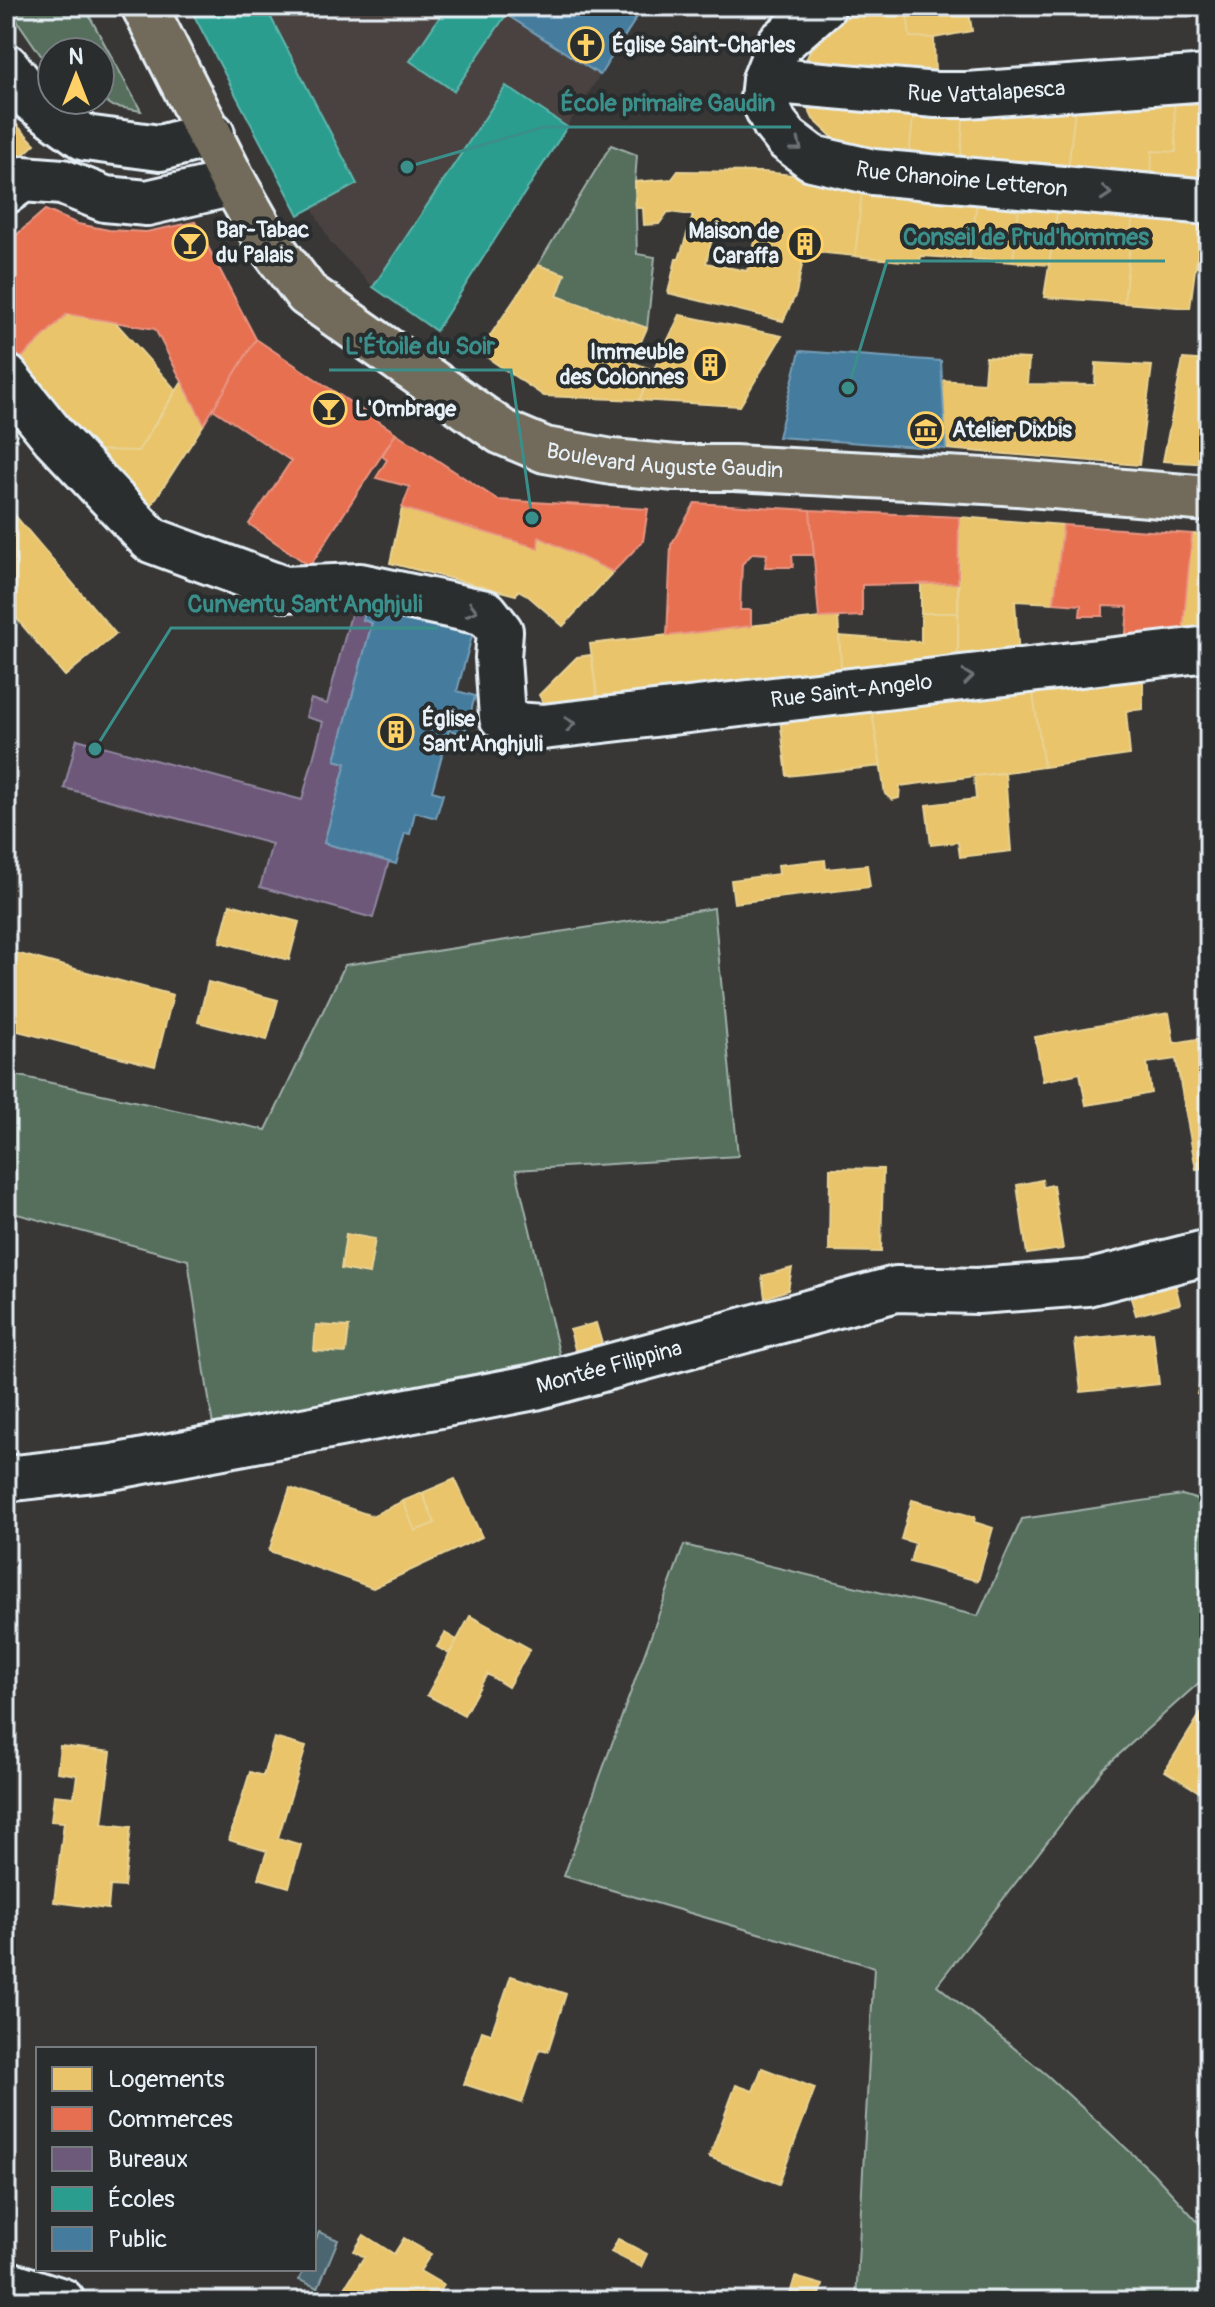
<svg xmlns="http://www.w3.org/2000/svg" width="1215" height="2307" viewBox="0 0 1215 2307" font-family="Pangolin,sans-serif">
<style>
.built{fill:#484340}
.green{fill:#576e5b;stroke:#a0b0aa;stroke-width:2}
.water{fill:#4b666f;stroke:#8a9ea6;stroke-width:2}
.homes{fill:#e9c46a;stroke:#e9d295;stroke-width:2;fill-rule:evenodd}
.shops{fill:#e76f51;stroke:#e79683;stroke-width:2}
.offices{fill:#6d597a;stroke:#9287a0;stroke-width:2}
.schools{fill:#2a9d8f;stroke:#63b6ae;stroke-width:2}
.public{fill:#457b9d;stroke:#769eb8;stroke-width:2}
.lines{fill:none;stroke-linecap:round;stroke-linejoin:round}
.minor-casing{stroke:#e8f1f8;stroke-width:50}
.major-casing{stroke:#e8f1f8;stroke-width:50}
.minor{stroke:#2a2d2e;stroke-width:44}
.major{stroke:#726b5a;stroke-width:44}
.oneway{stroke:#6c7275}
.labels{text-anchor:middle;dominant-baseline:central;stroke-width:8;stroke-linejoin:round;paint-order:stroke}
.poi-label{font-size:22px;font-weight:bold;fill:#e8f1f8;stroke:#2a2d2e;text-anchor:start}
.street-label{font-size:22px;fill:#e8f1f8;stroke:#2a2d2e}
.leader{fill:none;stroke:#3a8f8a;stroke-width:3}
.callout-dot{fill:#3a8f8a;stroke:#2a2d2e;stroke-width:3}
.callout-label{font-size:24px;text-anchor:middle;font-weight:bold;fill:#3a8f8a;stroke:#2a2d2e;stroke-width:8;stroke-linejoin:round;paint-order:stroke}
</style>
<rect width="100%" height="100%" fill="#383736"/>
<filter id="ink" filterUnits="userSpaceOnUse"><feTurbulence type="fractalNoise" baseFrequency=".0125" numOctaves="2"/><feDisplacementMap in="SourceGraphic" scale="16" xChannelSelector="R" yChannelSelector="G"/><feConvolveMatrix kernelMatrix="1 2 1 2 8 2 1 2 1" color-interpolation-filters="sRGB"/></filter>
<g filter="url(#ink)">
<path class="built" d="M189,6H492L600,75L436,331L373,287L331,243L312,208L299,215Z"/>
<path class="green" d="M7,6H84L141,111L112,106L100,98V52H52V69L49,67Z
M611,145L637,155L635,182L637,254L655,257L647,328L557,296L565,274L538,265Z
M714,908L738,1156L516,1170L560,1357L213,1426L188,1260L6,1211V1073L266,1130L345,965Z
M1182,1495L1209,1503V1683L1202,1680L1104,1768L937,1985L1047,2075L1152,2172L1209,2234V2301H856L874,1967L564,1876L684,1545L978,1616L1022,1519Z"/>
<path class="water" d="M319,2232L338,2240L318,2288L299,2280L304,2269H314V2244Z"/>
<path class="homes" d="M859,6H906L910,37L934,38L935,74L805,62L810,51Z
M906,6H968L972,31L934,38L910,37Z
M915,100L964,104L960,169L908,164Z
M915,100L908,164L840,144L813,119L806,104Z
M1076,101L1174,103L1176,152L1152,151L1151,187L1067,179Z
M1076,101L1067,179L960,169L964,104Z
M1174,103L1209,105V193L1151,187L1152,151L1176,152Z
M6,114L35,144L12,165L6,159Z
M678,171L763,172L863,182L855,256L805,251L796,294L783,321L668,293L676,259H679L693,215L668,212L659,224L644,225L643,208H636L635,182L672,179ZM719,224L755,238L747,271L706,263L715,227Z
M863,182L978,194L969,259L921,256L920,263L855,256Z
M978,194L1020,198L1013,262L969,259Z
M1020,198L1059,200L1049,265L1013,262Z
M1059,200L1134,203L1124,303L1044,297Z
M1134,203L1203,209L1190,308L1124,303Z
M1203,209H1209V268L1197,266Z
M538,265L565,274L557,296L647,328L632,362L653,370L639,400L544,396L479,352Z
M67,314L116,323L176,390L138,451L92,450L19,360Z
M680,315L782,336L740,406L639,400Z
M986,357L1029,359L1027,384L1095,385L1096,363L1152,366L1139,465L946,449L940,380L984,383Z
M1183,359L1209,361V464L1163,461Z
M182,382L204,424L149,509L92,450L138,451Z
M6,505L116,634L65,676L6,606Z
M402,508L538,548L539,537L613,572L563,626L527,595L518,590L516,595L390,563Z
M959,517L1063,525L1054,603L1015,601L1019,657L958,665Z
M1192,534L1209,535V636L1182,639Z
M921,583H958V613H921Z
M921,613H958V665L842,680L839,636L921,642Z
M838,616L842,680L599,709L590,644Z
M591,655L599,709L551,717L539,695L577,657Z
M1143,675V709L1126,711L1130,755L1044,767L1032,687Z
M1032,687L1044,767L900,786L899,798L892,800L885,794L871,706Z
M871,706L881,766L787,776L780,718Z
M1005,773L1011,851L960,857L958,842L931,845L926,805L976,799L974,776Z
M825,860L826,869L867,865L870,887L734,903L731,880L779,874L778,865Z
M230,904L299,922L289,960L220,942Z
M12,952L173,995L155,1066L6,1028V975Z
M208,982L278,1000L267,1040L198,1022Z
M1169,1013L1174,1043L1209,1037V1167L1196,1169L1176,1059L1147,1063L1151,1093L1117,1100L1086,1105L1080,1073L1043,1081L1035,1037Z
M830,1168L883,1169L881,1252L829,1251Z
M1042,1180L1043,1187L1053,1185L1063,1249L1027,1254L1017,1185Z
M346,1234L375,1239L369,1274L341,1269Z
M792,1268L788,1290L765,1298L762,1276Z
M1175,1283L1180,1304L1136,1315L1130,1295Z
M596,1323L605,1354L578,1361L570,1330Z
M316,1325L349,1327L346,1353L314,1351Z
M1153,1332L1159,1384L1081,1392L1075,1340Z
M1209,1347V1395L1197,1394Z
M455,1479L482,1537L373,1588L269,1551L290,1488L372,1516L403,1501L415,1531L435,1523L422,1493Z
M422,1493L435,1523L415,1531L403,1501Z
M912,1500L975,1517L974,1522L993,1528L978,1581L910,1562L915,1543L901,1539Z
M470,1616L530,1649L508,1687L487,1674L464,1715L427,1695Z
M445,1633L457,1640L449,1654L437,1647Z
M1209,1700V1776L1199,1792L1165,1771Z
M274,1738L306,1747L278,1838L301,1845L289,1887L258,1878L267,1851L229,1840L250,1772L263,1776Z
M60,1746L111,1752L102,1824L131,1827L124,1887L110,1886L108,1909L54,1902L64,1822L51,1821L54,1795L74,1797L77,1775L57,1772Z
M511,1976L566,1994L548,2051L540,2049L522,2103L464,2084L482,2031L491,2034Z
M762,2068L815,2088L779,2184L709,2157L736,2085L753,2091Z
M364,2235L394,2254L404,2238L431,2254L420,2271L444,2285L434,2301L337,2300L364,2257L354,2251Z
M618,2239L647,2254L641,2267L611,2252Z
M795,2277L823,2285L818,2301H788Z"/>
<path class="shops" d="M45,210L78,224L109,230L146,232L195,222L256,339L204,424L155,329L67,314L19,360L6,345V244Z
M256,339L396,433L310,566L249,524L291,461L213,409Z
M396,433L498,500L648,509L643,541L613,572L539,537L538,548L402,508L410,487L376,478L387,460L382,456Z
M695,503L810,510L814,555H792L793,567H765L767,554L753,553L742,564L740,610H751V626L667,636L671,545Z
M810,510L959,517L958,583L862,585V616L819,618Z
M1063,525L1192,534L1182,639L1125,645L1128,607L1103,606V616H1080L1081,605L1054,603Z"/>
<path class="offices" d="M370,597L363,620L372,623L335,760L346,763L324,843L389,861L373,918L260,887L272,844L64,788L77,739L302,800L323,722L306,717L308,709L311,699L327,704L354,603L328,611L325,603Z"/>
<path class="schools" d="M189,6H265L357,184L299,215Z
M447,6H493L506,15L454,91L410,61Z
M506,86L567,127L436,331L373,287Z"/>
<path class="public" d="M493,6H644L600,75Z
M800,351L941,361L946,449L778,437Z
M370,597L475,625L457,691L475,696L465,734L449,730L432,791L443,794L436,818L415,812L410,834L405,833L396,864L324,843L346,763L335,760L372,623L363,620Z"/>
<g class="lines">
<defs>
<g id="minor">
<path id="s1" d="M823,6L779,44L765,80L763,99L775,124L787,139L812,158L873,172L1209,202"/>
<path d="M6,66L33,100L85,138L160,148L212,134"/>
<path id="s2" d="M765,80L936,95H967L1209,78"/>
<path d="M6,191L23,179L62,182L105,199L147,203L234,183"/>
<path id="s3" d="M6,377L54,437L151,540L284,589L360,586L486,613L500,631L498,658L502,717L514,725L543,727L1209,649"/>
<path id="s4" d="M6,1479L112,1467L535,1387L896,1289L977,1291L1087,1283L1209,1252"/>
<path d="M6,2283L62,2301"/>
</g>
<g id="major">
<path id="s5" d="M144,6L234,183L267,241L307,294L502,432L545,450L612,462L676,468H734L1004,482L1209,499"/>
</g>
</defs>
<use href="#minor" class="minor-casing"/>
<use href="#major" class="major-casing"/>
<use href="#minor" class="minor"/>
<use href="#major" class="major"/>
</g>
<defs><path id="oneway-chevron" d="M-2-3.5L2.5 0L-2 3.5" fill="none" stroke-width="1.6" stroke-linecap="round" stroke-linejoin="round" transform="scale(2)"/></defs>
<g class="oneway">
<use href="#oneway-chevron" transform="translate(797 146) rotate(38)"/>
<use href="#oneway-chevron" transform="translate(1106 193) rotate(5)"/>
<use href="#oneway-chevron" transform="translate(472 610) rotate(15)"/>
<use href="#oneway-chevron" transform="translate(968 677) rotate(-7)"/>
<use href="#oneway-chevron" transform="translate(570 724) rotate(-7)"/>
</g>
</g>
<defs>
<symbol id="church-ring" viewBox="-11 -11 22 22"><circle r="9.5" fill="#2a2d2e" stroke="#ffd166" stroke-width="1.5"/><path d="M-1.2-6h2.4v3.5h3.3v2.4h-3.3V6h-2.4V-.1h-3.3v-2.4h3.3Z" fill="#ffd166"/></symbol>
<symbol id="bar-ring" viewBox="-11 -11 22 22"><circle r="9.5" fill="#2a2d2e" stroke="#ffd166" stroke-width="1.5"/><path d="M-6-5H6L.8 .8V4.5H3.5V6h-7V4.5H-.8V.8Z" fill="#ffd166"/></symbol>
<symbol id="building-ring" viewBox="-11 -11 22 22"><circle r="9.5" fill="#2a2d2e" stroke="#ffd166" stroke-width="1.5"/><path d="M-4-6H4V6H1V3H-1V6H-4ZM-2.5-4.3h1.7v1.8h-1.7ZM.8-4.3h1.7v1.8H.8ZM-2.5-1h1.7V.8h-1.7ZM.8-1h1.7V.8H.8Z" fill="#ffd166"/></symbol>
<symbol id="museum-ring" viewBox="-11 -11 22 22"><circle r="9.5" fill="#2a2d2e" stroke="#ffd166" stroke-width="1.5"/><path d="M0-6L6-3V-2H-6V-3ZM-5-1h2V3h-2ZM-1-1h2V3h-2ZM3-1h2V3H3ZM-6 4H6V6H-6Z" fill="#ffd166"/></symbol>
</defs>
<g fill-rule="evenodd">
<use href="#church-ring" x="566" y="25" width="40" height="40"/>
<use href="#bar-ring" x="170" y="223" width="40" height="40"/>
<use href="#building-ring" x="785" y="224" width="40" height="40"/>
<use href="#building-ring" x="690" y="345" width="40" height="40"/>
<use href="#bar-ring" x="309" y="389" width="40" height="40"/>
<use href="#museum-ring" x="906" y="410" width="40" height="40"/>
<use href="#building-ring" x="376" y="712" width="40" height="40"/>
</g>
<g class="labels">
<g class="poi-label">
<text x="612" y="45">Église Saint-Charles</text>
<text x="216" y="230">Bar-Tabac<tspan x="216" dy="25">du Palais</tspan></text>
<text x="779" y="231" text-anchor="end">Maison de<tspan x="779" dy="25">Caraffa</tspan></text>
<text x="684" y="352" text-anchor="end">Immeuble<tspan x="684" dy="25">des Colonnes</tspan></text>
<text x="355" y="409">L'Ombrage</text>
<text x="952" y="430">Atelier Dixbis</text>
<text x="422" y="719">Église<tspan x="422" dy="25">Sant'Anghjuli</tspan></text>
</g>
<g class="street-label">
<text stroke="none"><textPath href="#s2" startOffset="222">Rue Vattalapesca</textPath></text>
<text stroke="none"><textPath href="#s1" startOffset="346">Rue Chanoine Letteron</textPath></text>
<text stroke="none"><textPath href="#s5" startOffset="738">Boulevard Auguste Gaudin</textPath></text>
<text stroke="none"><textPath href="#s3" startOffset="1028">Rue Saint-Angelo</textPath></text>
<text stroke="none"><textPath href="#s4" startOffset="614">Montée Filippina</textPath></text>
</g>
</g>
<path class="leader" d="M407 167L544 127H791M848 388L887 261H1165M532 518L511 370H329M95 749L171 628H438"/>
<g class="callout-dot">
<circle cx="407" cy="167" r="8"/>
<circle cx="848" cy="388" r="8"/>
<circle cx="532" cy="518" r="8"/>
<circle cx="95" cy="749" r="8"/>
</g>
<g class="callout-label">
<text x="668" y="111">École primaire Gaudin</text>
<text x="1026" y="245">Conseil de Prud'hommes</text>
<text x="420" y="354">L'Étoile du Soir</text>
<text x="305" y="612">Cunventu Sant'Anghjuli</text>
</g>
<rect width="1215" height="2307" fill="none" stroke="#2a2d2e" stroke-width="32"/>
<rect x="16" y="16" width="1183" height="2275" fill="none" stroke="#e8f1f8" stroke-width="3" filter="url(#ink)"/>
<rect x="36" y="2047" width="280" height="224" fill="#2a2d2e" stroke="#767b7f" stroke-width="2"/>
<rect x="52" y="2067" width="40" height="24" fill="#e9c46a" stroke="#767b7f" stroke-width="2"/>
<text x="108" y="2087" font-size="24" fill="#e8f1f8">Logements</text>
<rect x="52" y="2107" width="40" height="24" fill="#e76f51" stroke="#767b7f" stroke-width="2"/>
<text x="108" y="2127" font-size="24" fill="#e8f1f8">Commerces</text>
<rect x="52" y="2147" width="40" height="24" fill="#6d597a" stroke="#767b7f" stroke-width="2"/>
<text x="108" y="2167" font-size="24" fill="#e8f1f8">Bureaux</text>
<rect x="52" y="2187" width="40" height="24" fill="#2a9d8f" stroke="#767b7f" stroke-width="2"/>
<text x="108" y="2207" font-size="24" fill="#e8f1f8">Écoles</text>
<rect x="52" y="2227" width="40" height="24" fill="#457b9d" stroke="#767b7f" stroke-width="2"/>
<text x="108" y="2247" font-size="24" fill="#e8f1f8">Public</text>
<g transform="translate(76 76)"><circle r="38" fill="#2a2d2e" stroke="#767b7f" stroke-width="2"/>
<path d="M0-6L14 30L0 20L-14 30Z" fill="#ffd166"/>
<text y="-12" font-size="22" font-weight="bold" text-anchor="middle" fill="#e8f1f8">N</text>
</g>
</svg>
